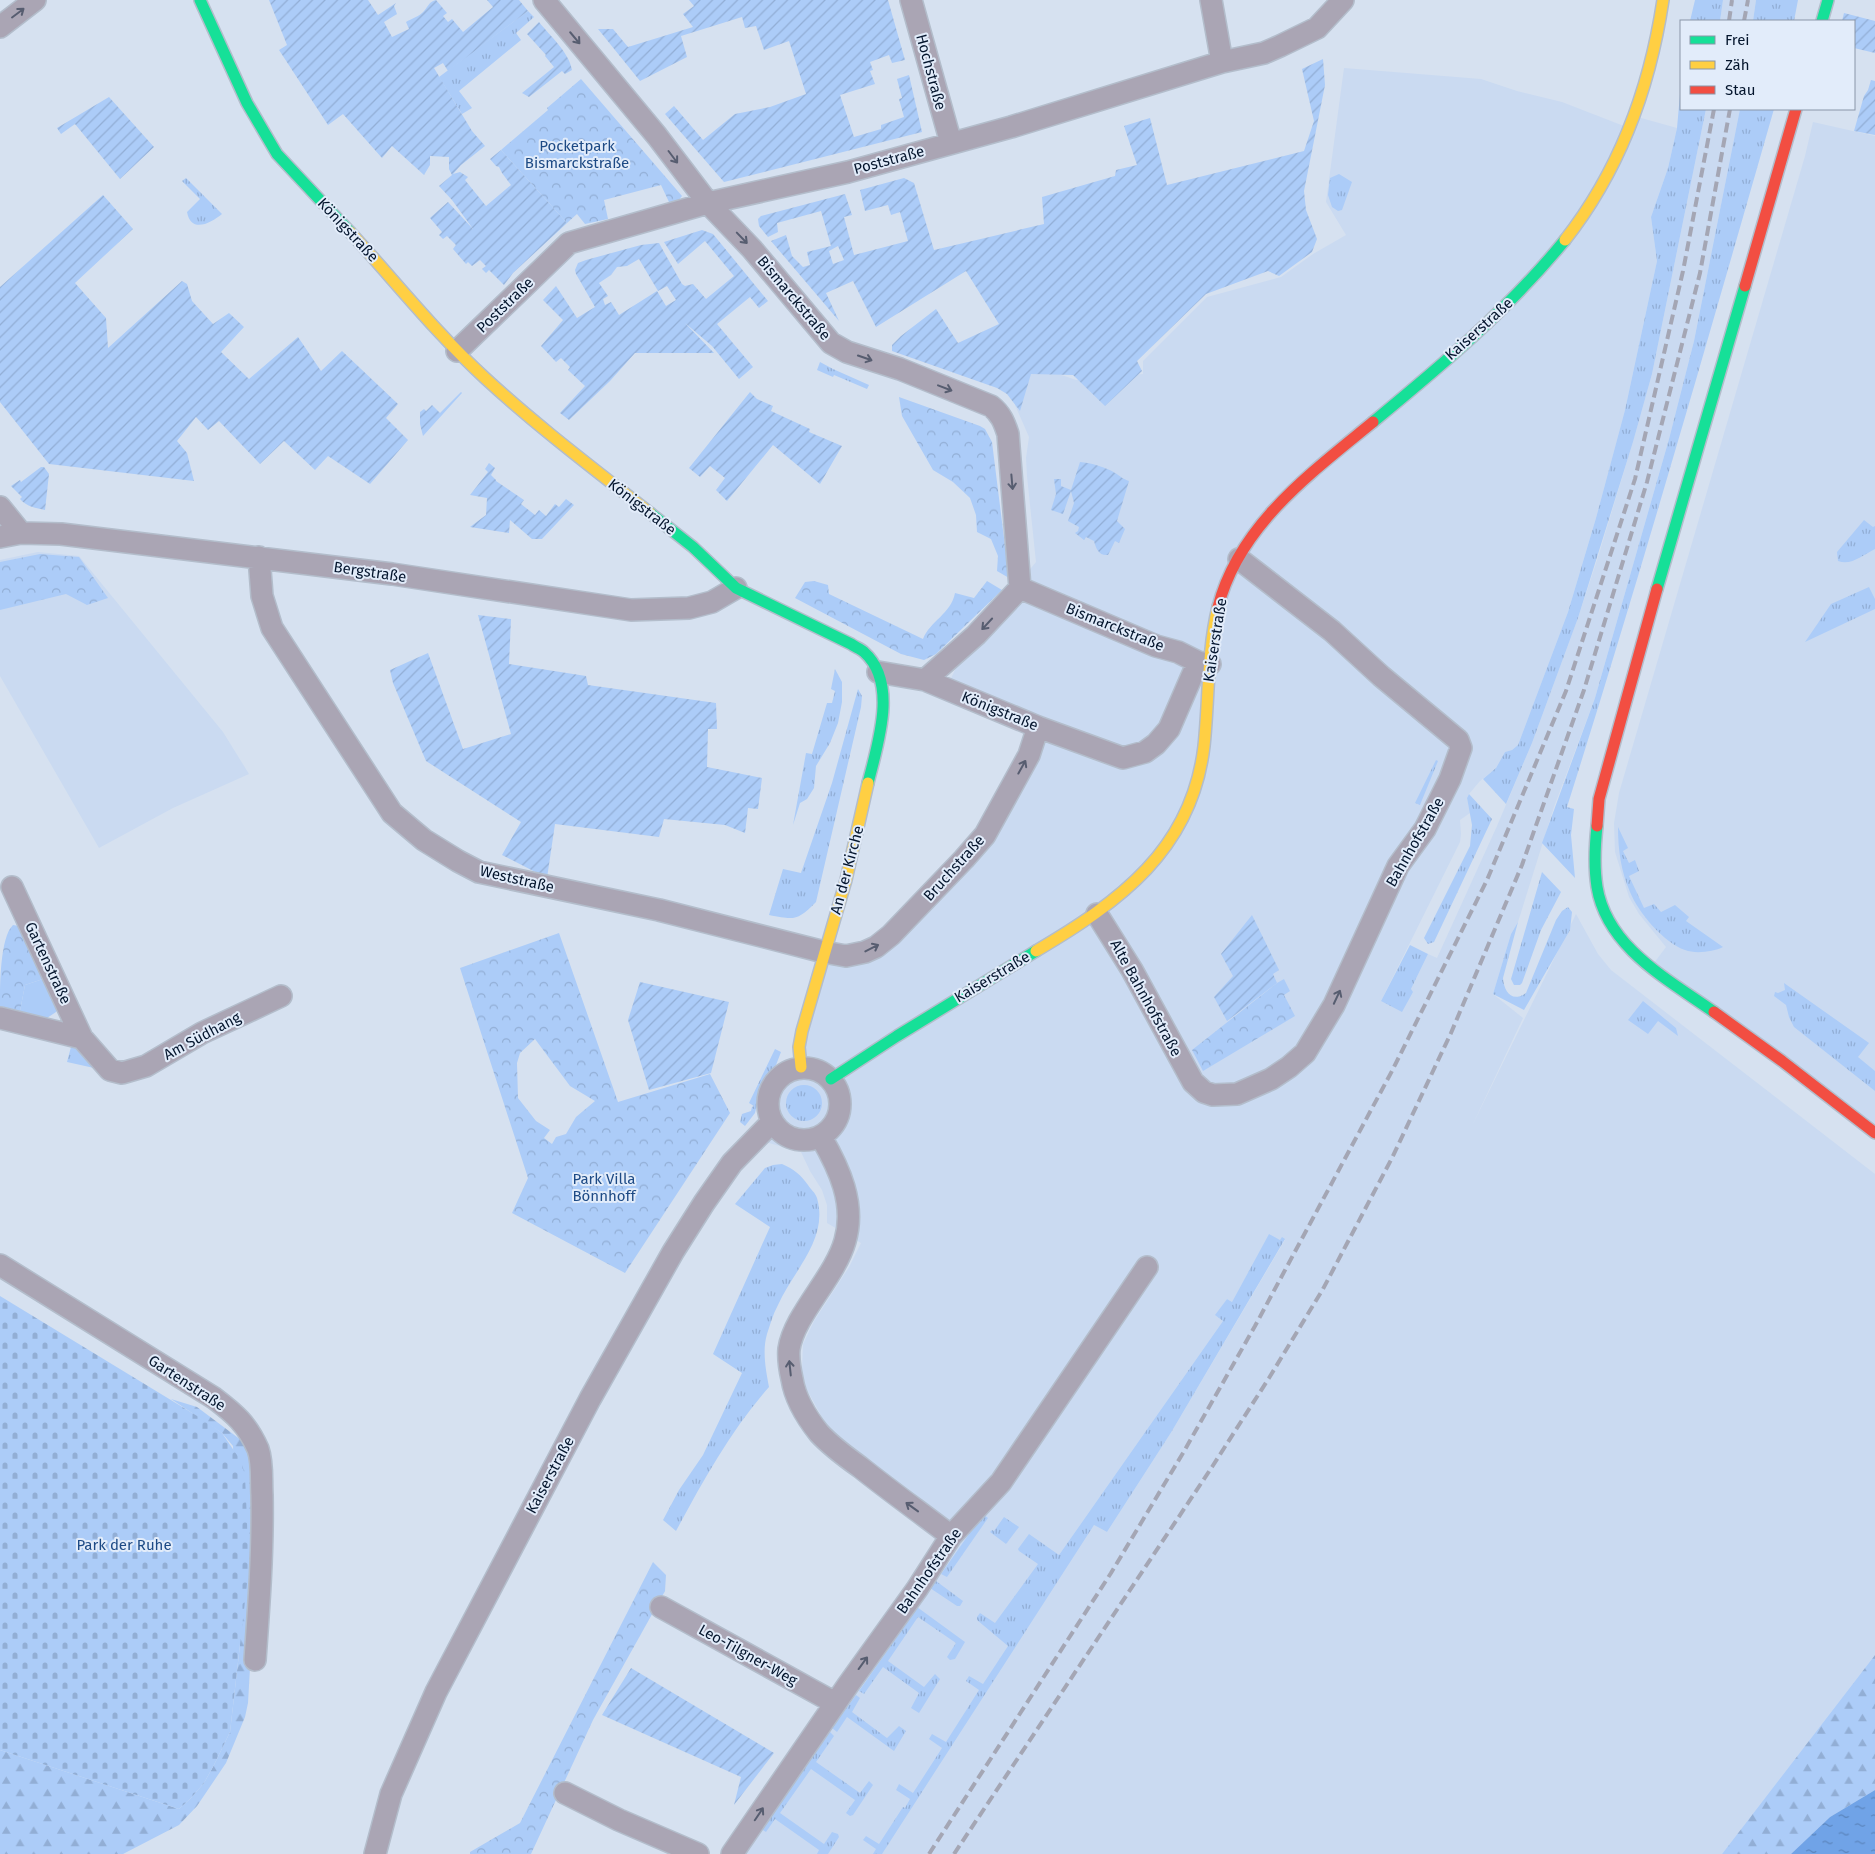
<svg xmlns="http://www.w3.org/2000/svg" width="1875" height="1854" viewBox="0 0 1875 1854" font-family="'Fira Sans',sans-serif">
<style>
.built{fill:#cadaf1;fill-rule:evenodd}
.grass{fill:url(#grass-tufts)}
.forest{fill:url(#forest-firs)}
.cemetery{fill:url(#cemetery-stones)}
.park{fill:url(#park-crowns);fill-rule:evenodd}
.garden{fill:url(#garden-furrows);fill-rule:evenodd}
.pitch{fill:#acccf8}
.water{fill:url(#water-ripples)}
.lines{fill:none;stroke-linecap:round;stroke-linejoin:round}
.street-casing{stroke:#b3bdcb;stroke-width:24}
.fast-casing{stroke:#b3bdcb;stroke-width:14}
.slow-casing{stroke:#b3bdcb;stroke-width:14}
.jam-casing{stroke:#b3bdcb;stroke-width:14}
.street{stroke:#aaa5b4;stroke-width:21}
.fast{stroke:#16e098;stroke-width:11}
.slow{stroke:#ffcf43;stroke-width:11}
.jam{stroke:#f24e42;stroke-width:11}
.rail{stroke:#a4a6b4;stroke-width:4;stroke-dasharray:10 5;stroke-linecap:butt}
.oneway{stroke:#575d70}
.labels{text-anchor:middle;dominant-baseline:central;stroke-width:4;stroke-linejoin:round;paint-order:stroke}
.street-label{font-size:15px;fill:#04152d;stroke:#e2ecfa}
.park-label{font-size:15px;fill:#1d4a85;stroke:#e2ecfa}
</style>
<defs>
<pattern id="grass-tufts" width="24" height="20" patternUnits="userSpaceOnUse" patternTransform="scale(1.25)"><rect width="24" height="20" fill="#acccf8"/><path d="M3 7l-1-3M5 7V3M7 7l1-3M15 17l-1-3M17 17v-4M19 17l1-3" fill="none" stroke="#92aed5"/></pattern>
<pattern id="forest-firs" width="22" height="20" patternUnits="userSpaceOnUse" patternTransform="scale(1.25)"><rect width="22" height="20" fill="#acccf8"/><path d="M5 1l3.5 6h-7zM16 11l3.5 6h-7z" fill="#92aed5"/></pattern>
<pattern id="cemetery-stones" width="16" height="16" patternUnits="userSpaceOnUse" patternTransform="scale(1.25)"><rect width="16" height="16" fill="#acccf8"/><path d="M2 7V4a2 2 0 0 1 4 0v3zM10 15v-3a2 2 0 0 1 4 0v3z" fill="#92aed5"/></pattern>
<pattern id="park-crowns" width="20" height="18" patternUnits="userSpaceOnUse" patternTransform="scale(1.25)"><rect width="20" height="18" fill="#acccf8"/><path d="M2 6a3 3 0 1 1 6 0M12 15a3 3 0 1 1 6 0" fill="none" stroke="#92aed5"/></pattern>
<pattern id="garden-furrows" width="10" height="10" patternUnits="userSpaceOnUse" patternTransform="scale(1.25)"><rect width="10" height="10" fill="#acccf8"/><path d="M-1 1l2-2M0 10L10 0M9 11l2-2" fill="none" stroke="#92aed5"/></pattern>
<pattern id="water-ripples" width="26" height="14" patternUnits="userSpaceOnUse" patternTransform="scale(1.25)"><rect width="26" height="14" fill="#70a3e7"/><path d="M2 4q2-2 4 0t4 0M15 11q2-2 4 0t4 0" fill="none" stroke="#5a84bc"/></pattern>
</defs>
<rect width="100%" height="100%" fill="#d6e1f0"/>
<path class="built" d="M1723,0H1756L1753,21H1720Z
M1344,68L1481,79L1517,91L1562,102L1629,128L1634,116L1677,128L1668,168L1651,217L1657,261L1625,410L1596,518L1568,612L1518,745L1512,750L1505,752L1496,768L1480,781L1469,794L1467,798L1470,813L1460,820L1461,834L1460,842L1381,1001L1411,989L1428,954L1437,958L1497,826L1532,743L1578,618L1598,557L1633,442L1652,374L1706,109H1740L1694,341L1669,439L1595,698L1554,807L1518,922L1511,934L1493,994L1523,1018L1471,1128L1576,914L1598,954L1611,970L1875,1174V1655L1722,1854H738L959,1535L849,1449L825,1423L806,1388L802,1371L803,1344L814,1321L849,1267L861,1243L827,1223V1205L822,1190L810,1171L801,1152L755,1139L772,1122L767,1107L770,1091L775,1082L787,1071L801,1067L824,952H865L964,859L1038,727L948,685L965,648L1036,562L1027,476L1026,458L1029,437L1015,405L1024,362L1076,380L1143,374V361L1207,297L1281,277L1313,254L1346,235L1326,202ZM1269,1235L1280,1240H1285L1172,1431L1107,1532L1094,1525L1059,1555L1223,1321L1216,1315L1227,1299L1232,1302Z
M1813,122L1875,136V1133L1651,967L1666,947L1639,914L1629,897L1615,852L1614,823L1619,793L1805,156Z
M38,552L79,556L223,732L249,774L173,808L99,848L0,676V560Z"/>
<path class="grass" d="M1695,0H1723L1720,21H1690Z
M1756,0H1798L1794,21H1753Z
M528,11L534,17L516,33L521,40L459,91L472,108L462,114L439,77Z
M1681,83V109H1706L1652,374L1633,442L1578,618L1532,743L1506,804L1483,779L1496,768L1505,752L1512,750L1518,745L1568,612L1596,518L1625,410L1657,261L1651,217L1668,168L1677,128Z
M1740,109H1774C1707,343 1640,576 1567,807L1574,809L1571,835L1575,878L1542,843L1595,698L1669,439L1694,341Z
M1339,174L1352,182L1342,210L1338,211L1332,207L1328,195L1330,178Z
M186,178L222,214C211,223 191,234 187,212L200,199L182,181Z
M820,362L833,369L869,385L867,389L834,375L833,377L817,370Z
M1864,520L1873,527L1875,526V549C1863,555 1851,566 1838,561L1837,552Z
M1869,587L1875,599V609L1805,642L1831,604Z
M835,669L842,682V702L838,723L830,743L816,766L814,788L807,799L800,803L793,825L806,753L812,754L827,703H832L835,691L831,689Z
M858,689L862,696L861,707L816,902C797,921 795,920 769,915L783,869L801,873L832,783Z
M1436,760L1438,761L1420,805L1415,803Z
M1469,794L1492,819L1434,942L1428,944L1424,938L1470,846L1472,825L1467,798Z
M1618,827L1628,848L1623,851L1629,863L1635,860L1639,871L1629,876L1644,908L1654,904L1661,912L1675,905L1689,917L1686,921L1723,947C1713,952 1695,954 1685,950C1664,943 1638,912 1630,892C1621,871 1618,850 1618,827Z
M1542,872L1561,892L1541,930L1522,983L1520,985H1514L1511,979Z
M1568,907L1572,912L1570,930L1524,1010L1493,994L1511,934L1518,922L1503,978C1504,992 1512,1003 1526,993L1556,920L1562,911Z
M1410,945L1428,954L1411,989L1413,992L1402,1012L1381,1001Z
M1784,983L1869,1043L1858,1057L1875,1071V1091L1794,1027L1789,1017L1786,1005L1774,996L1775,992L1778,993L1785,990Z
M1643,1001L1676,1028L1678,1036L1658,1021L1648,1034L1628,1020Z
M72,1043L77,1046L94,1068L67,1062Z
M775,1049L781,1052L776,1065L762,1083L755,1113L745,1126L740,1122L742,1114L751,1111L752,1107L754,1106L749,1103Z
M786 1103a18 18 0 1 1 36 0a18 18 0 1 1-36 0Z
M782,1164C794,1169 801,1175 808,1185C811,1190 815,1192 817,1198C829,1239 793,1271 778,1305C773,1314 770,1325 767,1334C762,1351 766,1371 769,1387C731,1430 703,1481 676,1531L663,1520L679,1490L703,1455L742,1373L713,1354L770,1227L735,1204L765,1168L773,1165Z
M1269,1234L1280,1240L1282,1237L1285,1239L1172,1431L1107,1532L1094,1525L882,1854H873L876,1849L863,1840L866,1836L879,1844L903,1807L905,1808L910,1799L896,1790L899,1784L913,1793L942,1748L929,1739L932,1734L946,1742L979,1690L966,1681L969,1676L983,1684L1008,1646L977,1620V1617L980,1613L995,1623L1038,1564L1019,1551L1018,1549L1029,1534L1059,1555L1223,1321L1215,1315L1227,1299L1232,1302Z
M983,1514L988,1518L947,1577L941,1574Z
M1004,1517L1019,1527L1006,1544L990,1532L992,1530L994,1531Z
M936,1581L963,1601L960,1606H957L930,1588Z
M917,1607L965,1642L955,1659L950,1660L947,1657L956,1643L918,1617L888,1661L924,1687L935,1674L940,1679L919,1713L911,1708L919,1693L883,1667L864,1694L859,1691L906,1624L903,1621Z
M856,1695L860,1698L852,1712L887,1738L899,1726L906,1731L894,1751L847,1717L837,1732L832,1728Z
M830,1732L834,1736L816,1762L860,1793L869,1781L873,1785L853,1815L850,1816L846,1813L855,1800L811,1769L780,1813L824,1844L832,1832L838,1834L839,1837L828,1854H817L819,1850L775,1819L766,1832L761,1829Z"/>
<path class="forest" d="M171,1399L197,1407L245,1443L252,1457L257,1547L248,1703L245,1717L226,1763L197,1806L179,1825L123,1854H0V1750L179,1809L191,1798L204,1783L214,1765L230,1732L240,1645L233,1446L222,1433Z
M1875,1655V1790L1830,1817L1791,1854H1722Z"/>
<path class="cemetery" d="M0,1296L207,1422L222,1433L241,1461L245,1476L249,1566L230,1732L214,1765L204,1783L191,1798L179,1809L0,1750Z"/>
<path class="park" d="M581,79L682,196L678,201L669,202L661,185L604,200L608,219L585,224L577,214L567,223L501,150L548,110L547,108Z
M899,397L980,426L985,429L992,442L1009,578L997,571L998,556L991,539L977,532L976,515L970,498L953,482L933,470L902,416Z
M40,554L79,557L108,598L87,605L66,594L0,610V562Z
M814,581L828,585L829,594L923,639C930,621 951,614 955,593L974,598L987,581L1002,590L936,654L924,660L901,654L795,598L805,582Z
M13,925L19,926L43,979L25,985L20,1011L0,1006C0,986 0,937 13,925Z
M559,933L618,1102L710,1074L730,1113L625,1273L512,1213L528,1178L460,968ZM535,1039L570,1086L595,1101L576,1117L566,1134L556,1137L552,1144L544,1138L550,1130L536,1121L518,1098L517,1063L520,1053Z
M1284,979L1290,991L1284,995L1295,1016L1203,1071L1192,1050L1277,983Z
M653,1562L666,1575L665,1591L593,1720L531,1854H470V1852L520,1823Z"/>
<path class="garden" d="M269,0H368L378,15L396,3L394,6L397,14L384,22L392,37L409,29L406,22C411,19 420,16 424,11C429,5 429,2 436,0L447,13L443,16L448,22L452,19L463,32L493,7L487,0H519L528,11L448,71L443,63L434,68L472,131L485,146L461,165L453,174L460,172L468,177L465,180L486,206L511,185L502,173L499,167L496,166L490,159L501,150L567,223L513,273L504,285L489,270L486,273L482,269L486,266L480,260L472,266L468,262L466,264L453,249L456,245L447,236L443,239L439,235L442,232L430,218L448,202L473,229L452,200L439,186L452,175L449,169V157L430,156V165L424,175L392,146L382,158L343,114L328,125L279,50L287,45Z
M689,0H888L905,60L892,63L889,55L870,62L873,70L870,71L875,84L840,95L854,137L881,129V125L904,117L899,99L902,98L897,79L909,75L922,132L724,182L665,114L674,106L703,140L735,114L770,107L806,94L789,41L764,50L756,26L745,28L742,17L681,36L687,57L640,81L598,29H613L628,47L693,27L683,14L694,6Z
M1844,13L1875,21V53L1854,48V21H1842Z
M539,22C550,36 569,52 572,70L565,74L562,71L529,97L522,93L554,67L545,56L546,55L527,34Z
M1323,59L1325,85L1304,191L1306,210L1317,239L1312,252L1279,276L1268,271L1206,294L1137,361L1142,371L1105,406L1073,375L1031,374L1020,411L1007,394L997,388L892,351V345L901,336L936,309L958,343L999,324L966,271L876,327L853,281L826,293L839,321L771,241L786,235L792,256L803,267L810,265L807,252L831,246L821,211L777,223L778,232L768,237L759,226L758,219L761,216L845,194L852,215L844,217L854,255L908,241L900,212L891,215L888,205L865,211L860,190L904,178L914,183L934,250L1044,224L1042,197L1115,176L1116,170L1137,165L1124,126L1150,118L1167,185L1304,151L1314,121L1302,69ZM838,246L844,260L833,264L829,251Z
M1871,80L1875,81V135L1854,131L1864,96L1868,90Z
M109,97L154,147L120,179L75,124L61,134L57,128Z
M103,195L133,229L75,283L106,318L108,348L182,281L187,284L192,301L213,324L229,313L244,327L221,352L249,379L298,337L321,371L342,351L398,404L386,418L408,440L370,484L328,456L315,470L284,441L260,464L219,421L208,430L196,417L177,441L187,453L194,481L49,464L0,402V287Z
M702,230L713,234L768,301L759,308L750,297L717,324L753,367L739,379L712,346L685,323L714,353H635L610,381L569,420L560,413L585,386L568,370L570,367L561,358L556,362L541,346L563,320L543,300L556,286L577,318L595,307L576,274L575,270L578,263L586,260L641,245L659,243L682,284L685,286L693,284L706,299L734,276L705,241L678,264L664,242ZM639,259L658,291L667,286L676,300L666,306L657,291L619,315L611,302L605,305L603,299L608,296L599,283L611,275L617,267L627,266Z
M461,392L462,393L423,436L420,424V412L424,409L426,411L432,405L440,413Z
M750,392L757,399L773,406L771,411L810,429L809,432L842,446L820,484L773,445L727,501L716,490L725,478L710,466L700,477L689,468Z
M1080,462C1091,463 1106,467 1115,473C1120,476 1123,479 1129,481L1117,521L1125,529L1119,543L1115,541L1108,555C1099,556 1096,549 1094,541L1086,537L1084,540L1075,533L1078,531L1079,527L1068,521L1074,503L1071,491L1063,514L1051,510L1056,494L1054,479H1061V486L1071,490Z
M489,463L495,468L491,475L496,480V481L524,500L521,504L535,515L539,510L546,516L555,504L559,507L566,499L574,505L542,539H532L510,520L509,533L470,527L486,515L487,498L470,495L488,472L485,469Z
M41,467H44L49,474L45,510C36,508 27,507 20,499L22,497L11,486L20,480L21,482Z
M478,615L511,619L509,664L586,676L588,685L716,703L717,729H708L707,767L762,778L758,809L748,808L745,833L725,825L664,819L659,837L555,824L547,878L502,855L521,822L426,761L393,683L390,670L428,653L463,749L511,734Z
M1252,915L1279,970L1273,974L1277,983L1227,1021L1214,997L1233,976L1221,954Z
M640,982L729,1002L711,1073L649,1090L628,1020Z
M631,1668L774,1753L734,1805L741,1777L602,1715Z"/>
<path class="pitch" d="M43,979L58,1009L56,1012L47,1018L20,1011L25,985Z"/>
<path class="water" d="M1875,1790V1854H1791L1830,1817Z"/>
<g class="lines">
<defs>
<path id="street" d="M544,0L657,136L708,203L752,249L831,343L847,352L900,369L991,406C1001,414 1004,422 1008,434L1020,588L976,635L925,680
M911,0L951,143
M1211,0L1222,62
M0,27L35,0
M457,351L569,243L708,203L848,172L1011,127L1222,62L1264,53L1280,46L1317,28L1343,0
M0,507L21,533
M0,537L21,533L61,534L392,574L631,610L689,608L712,602L736,588
M259,557L262,596L272,628L392,813L424,840L458,861L479,872L659,910L824,952L846,956L865,952L876,947L891,935L964,859L985,835L1029,755L1038,727
M1020,588L1156,646L1178,652L1198,662L1210,664
M878,672L925,680L1038,727L1123,758L1145,752L1156,744L1169,729L1198,662
M12,887L82,1038
M1097,914L1132,970L1193,1082L1204,1092L1213,1095L1237,1094L1271,1079L1289,1067L1305,1053L1334,1005L1398,866L1425,829L1450,779L1461,748L1458,740L1381,676L1332,631L1239,559
M0,1018L82,1038L110,1070L122,1073L146,1066L202,1033L281,996
M768 1104a36 36 0 1 1 72 0a36 36 0 1 1-72 0Z
M821,1137C839,1168 856,1204 845,1241C835,1277 794,1315 789,1349C788,1359 790,1370 792,1379C795,1398 807,1418 819,1433C831,1446 846,1457 860,1467C890,1491 921,1513 951,1536
M0,1265L214,1398C235,1414 247,1424 258,1449C263,1463 261,1480 262,1495C263,1550 259,1605 255,1660
M661,1607L835,1703
M565,1793L619,1820L698,1854
M375,1854L391,1794L436,1692L590,1399L673,1252L704,1203L732,1163L772,1122
M732,1854L848,1685L917,1589L951,1536L1001,1482L1147,1267"/>
<path id="fast" d="M200,0L247,103L277,154L350,232
M1822,21L1828,0
M1373,422C1441,366 1509,309 1565,240
M650,513L693,547L736,588L851,644C855,647 861,649 864,652C899,683 877,746 868,783
M1657,589L1745,286
M1597,826C1595,845 1594,868 1597,887C1607,948 1669,980 1714,1012
M831,1079L897,1036L1036,951"/>
<path id="slow" d="M350,232C395,281 436,333 485,378C537,426 594,469 650,513
M1565,240C1620,170 1650,87 1663,0
M1036,951C1119,902 1192,850 1204,746C1209,700 1207,652 1218,607
M801,1067L799,1047L802,1031L846,880L868,783"/>
<path id="jam" d="M1745,286L1796,109
M1218,607C1239,525 1311,473 1373,422
M1597,826L1599,799L1657,589
M1714,1012L1782,1061L1875,1133"/>
</defs>
<use href="#street" class="street-casing"/>
<use href="#fast" class="fast-casing"/>
<use href="#slow" class="slow-casing"/>
<use href="#jam" class="jam-casing"/>
<use href="#street" class="street"/>
<use href="#fast" class="fast"/>
<use href="#slow" class="slow"/>
<use href="#jam" class="jam"/>
<path class="rail" d="M1729,21L1732,0
M1744,21L1748,0
M929,1854L1111,1573L1183,1453L1255,1326L1392,1071L1487,880L1566,691L1635,479L1683,271L1714,109
M954,1854L1212,1467L1269,1378L1323,1289L1392,1158L1451,1033L1522,865L1584,690L1647,482L1700,273L1730,109"/>
</g>
<defs><path id="oneway-shaft" d="M-6 0H5M1.5-3L5.5 0L1.5 3" fill="none" stroke-width="1.6" stroke-linecap="round" stroke-linejoin="round" transform="scale(1.25)"/></defs>
<g class="oneway">
<use href="#oneway-shaft" transform="translate(18 13) rotate(-37)"/>
<use href="#oneway-shaft" transform="translate(575 38) rotate(50)"/>
<use href="#oneway-shaft" transform="translate(673 157) rotate(53)"/>
<use href="#oneway-shaft" transform="translate(742 238) rotate(46)"/>
<use href="#oneway-shaft" transform="translate(865 358) rotate(19)"/>
<use href="#oneway-shaft" transform="translate(945 388) rotate(21)"/>
<use href="#oneway-shaft" transform="translate(1012 482) rotate(85)"/>
<use href="#oneway-shaft" transform="translate(987 624) rotate(133)"/>
<use href="#oneway-shaft" transform="translate(1022 767) rotate(-61)"/>
<use href="#oneway-shaft" transform="translate(872 948) rotate(-27)"/>
<use href="#oneway-shaft" transform="translate(1337 997) rotate(-65)"/>
<use href="#oneway-shaft" transform="translate(790 1368) rotate(-96)"/>
<use href="#oneway-shaft" transform="translate(912 1507) rotate(-144)"/>
<use href="#oneway-shaft" transform="translate(863 1663) rotate(-54)"/>
<use href="#oneway-shaft" transform="translate(759 1814) rotate(-56)"/>
</g>
<g class="labels">
<g class="street-label">
<text transform="translate(931 72) rotate(75)">Hochstraße</text>
<text transform="translate(889 160) rotate(-15)">Poststraße</text>
<text transform="translate(348 230) rotate(47)">Königstraße</text>
<text transform="translate(794 298) rotate(50)">Bismarckstraße</text>
<text transform="translate(505 305) rotate(-44)">Poststraße</text>
<text transform="translate(1479 329) rotate(-42)">Kaiserstraße</text>
<text transform="translate(642 507) rotate(38)">Königstraße</text>
<text transform="translate(370 572) rotate(8)">Bergstraße</text>
<text transform="translate(1115 627) rotate(22)">Bismarckstraße</text>
<text transform="translate(1215 640) rotate(-81)">Kaiserstraße</text>
<text transform="translate(1000 711) rotate(22)">Königstraße</text>
<text transform="translate(1415 842) rotate(-60)">Bahnhofstraße</text>
<text transform="translate(954 868) rotate(-48)">Bruchstraße</text>
<text transform="translate(847 870) rotate(-75)">An der Kirche</text>
<text transform="translate(517 879) rotate(13)">Weststraße</text>
<text transform="translate(48 963) rotate(65)">Gartenstraße</text>
<text transform="translate(992 977) rotate(-31)">Kaiserstraße</text>
<text transform="translate(1146 998) rotate(61)">Alte Bahnhofstraße</text>
<text transform="translate(202 1036) rotate(-28)">Am Südhang</text>
<text transform="translate(187 1383) rotate(33)">Gartenstraße</text>
<text transform="translate(550 1475) rotate(-62)">Kaiserstraße</text>
<text transform="translate(929 1571) rotate(-55)">Bahnhofstraße</text>
<text transform="translate(748 1655) rotate(29)">Leo-Tilgner-Weg</text>
</g>
<g class="park-label">
<text x="577" y="146">Pocketpark<tspan x="577" dy="17">Bismarckstraße</tspan></text>
<text x="604" y="1179">Park Villa<tspan x="604" dy="17">Bönnhoff</tspan></text>
<text x="124" y="1545">Park der Ruhe</text>
</g>
</g>
<rect x="1680" y="20" width="175" height="90" fill="#e2ecfa" stroke="#8996a8"/>
<rect x="1690" y="36" width="25" height="8" fill="#16e098" stroke="#8996a8"/>
<text x="1725" y="45" font-size="15" fill="#04152d">Frei</text>
<rect x="1690" y="61" width="25" height="8" fill="#ffcf43" stroke="#8996a8"/>
<text x="1725" y="70" font-size="15" fill="#04152d">Zäh</text>
<rect x="1690" y="86" width="25" height="8" fill="#f24e42" stroke="#8996a8"/>
<text x="1725" y="95" font-size="15" fill="#04152d">Stau</text>
</svg>
